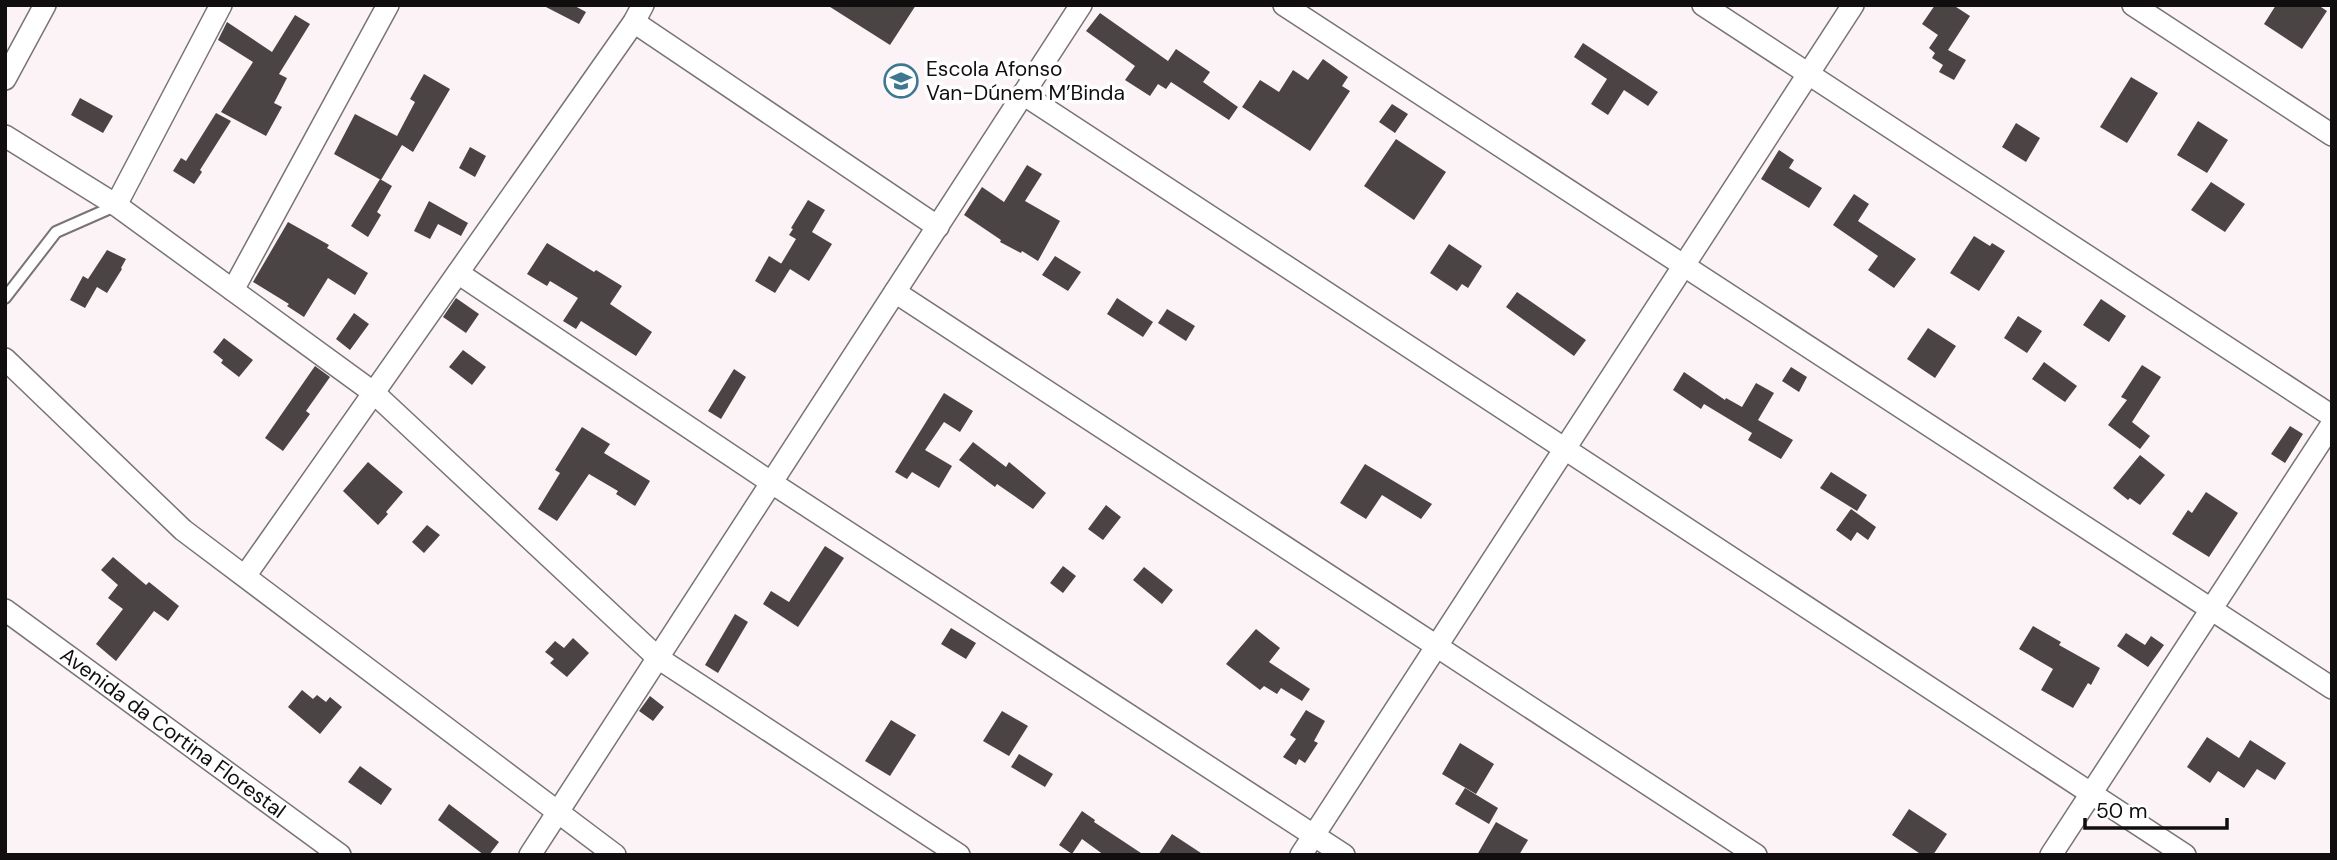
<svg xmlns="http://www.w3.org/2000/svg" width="2337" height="860" viewBox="0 0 2337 860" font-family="'DM Sans',sans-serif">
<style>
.building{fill:#4a4445}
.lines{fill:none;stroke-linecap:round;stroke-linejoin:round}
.lane-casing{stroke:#7a7375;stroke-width:14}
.street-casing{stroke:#7a7375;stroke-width:24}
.lane{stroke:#fff;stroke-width:10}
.street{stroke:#fff;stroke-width:21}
.labels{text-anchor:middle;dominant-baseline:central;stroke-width:7;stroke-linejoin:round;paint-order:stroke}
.poi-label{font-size:21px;fill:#110e0f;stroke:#fff;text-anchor:start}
.street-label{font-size:21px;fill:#110e0f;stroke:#fff}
</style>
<rect width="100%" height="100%" fill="#fbf3f5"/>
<path class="building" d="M542,5H573L586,12L579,24Z
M827,5H916L890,45Z
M1935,5H1953L1970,16L1948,50L1966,60L1954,80L1939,72L1943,65L1932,58L1935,53L1929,48L1938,35L1922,24Z
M2276,5H2318L2327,11L2302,49L2264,24Z
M1100,13L1168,61L1176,49L1210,72L1203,82L1238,107L1229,120L1171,82L1166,89L1158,84L1150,96L1125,80L1135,66L1086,31Z
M295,15L310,24L279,74L287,78L274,103L282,107L266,136L221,112L253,62L218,40L227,22L272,52Z
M1583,43L1658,92L1648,106L1624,90L1608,115L1591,104L1607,79L1574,57Z
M1323,59L1348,77L1342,86L1350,91L1310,151L1242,107L1260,80L1279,92L1293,70L1308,80Z
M424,74L450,89L413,152L402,145L381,180L334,154L355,114L397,136L415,102L410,99Z
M2131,77L2158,93L2127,143L2100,127Z
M80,98L113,116L103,133L71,115Z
M1392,104L1408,114L1395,133L1379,122Z
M216,113L231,121L200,170L202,172L194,184L173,171L181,158L186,161Z
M2198,121L2228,140L2207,173L2177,155Z
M2016,123L2040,138L2026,162L2002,147Z
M1396,139L1446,172L1414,220L1364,186Z
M470,147L486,156L475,177L459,168Z
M1779,150L1794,160L1789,168L1822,188L1809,208L1761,179Z
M1027,165L1042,174L1025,201L1060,221L1038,261L1022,251L1021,253L1000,242L1001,240L964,215L982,187L1004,202Z
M380,179L392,186L377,212L381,215L368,237L351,226Z
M2211,182L2245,204L2225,232L2191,210Z
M1854,194L1869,204L1858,221L1916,259L1894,288L1868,270L1878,256L1833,225Z
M808,200L825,210L812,232L832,244L809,281L790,269L775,293L755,281L769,256L785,266L781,264L796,239L789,235L793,229L791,228Z
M429,201L468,223L461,236L438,224L430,239L414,231Z
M288,222L329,245L327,248L368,273L355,295L328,278L304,317L287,306L289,304L253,282Z
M1974,236L1990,246L1992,243L2005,251L1979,291L1950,273Z
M547,243L594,272L596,270L622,286L610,304L652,332L636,356L581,321L576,329L563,321L578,298L550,281L547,286L527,274Z
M1449,244L1482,266L1468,288L1462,284L1457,291L1430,273Z
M107,250L126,259L121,268L122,269L107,293L97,287L85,308L70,300L83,276L88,279Z
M1055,256L1081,272L1068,291L1042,275Z
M1517,292L1586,340L1574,356L1506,307Z
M456,298L479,314L466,333L443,317Z
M1117,298L1153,322L1143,337L1107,314Z
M2101,299L2126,316L2109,342L2083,325Z
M1167,309L1195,326L1186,341L1158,323Z
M354,313L369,324L350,350L336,339Z
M2018,316L2042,331L2027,353L2004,338Z
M1928,328L1956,346L1935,378L1907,359Z
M224,338L253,360L239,377L221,363L223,360L213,352Z
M463,350L486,367L472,385L449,367Z
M2044,362L2077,386L2065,402L2032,379Z
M2142,365L2161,377L2132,422L2150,436L2140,449L2108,425L2127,400L2121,397Z
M315,366L330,377L306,411L310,414L283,451L265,438Z
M1791,367L1807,377L1799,392L1782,381Z
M734,369L746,377L721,419L708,411Z
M1684,372L1725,400L1726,398L1742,407L1756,383L1774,393L1758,420L1793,440L1781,459L1748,440L1752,433L1704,404L1701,409L1673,390Z
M944,393L973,411L960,432L944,422L925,450L952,466L939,488L912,472L907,479L895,472Z
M2290,426L2303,434L2285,463L2271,454Z
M582,427L610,444L604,453L650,481L635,506L616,494L618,491L589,474L557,521L538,509L560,473L555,470Z
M973,442L1006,467L1009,462L1046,493L1033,509L997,484L995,487L959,460Z
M2140,455L2165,475L2140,505L2130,498L2128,500L2113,488Z
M368,462L403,492L386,512L388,514L378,525L343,491Z
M1365,464L1432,504L1421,519L1382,495L1366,519L1340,503Z
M1831,472L1867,495L1857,511L1820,488Z
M2206,492L2238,513L2209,557L2172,534L2188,510L2192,513Z
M1106,505L1121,517L1103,540L1088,529Z
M1851,509L1876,527L1868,540L1857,532L1851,541L1836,530Z
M427,525L440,535L424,553L412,542Z
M825,546L844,558L798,627L763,604L771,591L789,602Z
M113,557L146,585L149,582L179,606L168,621L154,611L116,661L96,644L123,609L108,598L118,585L101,570Z
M1063,566L1076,576L1063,593L1050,583Z
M1144,567L1173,590L1162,604L1133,580Z
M735,614L748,622L718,673L705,665Z
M2033,626L2061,642L2059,645L2100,668L2091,685L2088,683L2073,708L2041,690L2053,669L2019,649Z
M951,628L976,643L966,659L941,644Z
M1256,629L1280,648L1269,662L1310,689L1302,701L1281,688L1277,694L1264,686L1260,690L1226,664Z
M2126,633L2145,645L2151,636L2164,645L2148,667L2117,646Z
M573,638L589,653L567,677L550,663L554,659L545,652L555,641L564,648Z
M302,690L313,699L317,695L326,702L330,697L342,707L320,734L288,707Z
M650,696L664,707L653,721L639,711Z
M1306,710L1325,721L1314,741L1318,743L1305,763L1299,759L1296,765L1283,757L1296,739L1290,735Z
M1002,711L1028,726L1009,756L983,741Z
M891,720L916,735L890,776L865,761Z
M2207,737L2239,758L2250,740L2286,763L2275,780L2257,769L2244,788L2218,771L2210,783L2187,767Z
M1460,743L1494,764L1476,794L1442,774Z
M1019,754L1053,774L1045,787L1011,767Z
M360,766L392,789L381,805L348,782Z
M1465,788L1498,808L1489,824L1455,804Z
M449,804L499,842L489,855H484L438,820Z
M1909,809L1947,834L1933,855H1922L1892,835Z
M1082,811L1095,820L1094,822L1144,855H1104L1082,839L1072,854L1059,845Z
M1496,822L1528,840L1519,855H1477Z
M1172,834L1204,855H1158Z"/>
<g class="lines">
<defs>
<path id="lane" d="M5,298L56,232L115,206"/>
<g id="street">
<path d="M1284,5L2332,688"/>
<path d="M1703,5L2332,416"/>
<path d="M2133,5L2332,135"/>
<path d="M634,22L938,227"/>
<path d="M5,79L45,5"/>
<path d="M1023,94L2185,855"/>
<path d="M5,136L116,205L374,393L658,658L959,855"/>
<path d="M116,205L221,5"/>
<path d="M458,273L772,483L1344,855"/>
<path d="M233,290L388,5"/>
<path d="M895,292L1756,855"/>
<path d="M5,359L183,530L615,855"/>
<path d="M245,576L634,22L643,5"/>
<path id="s1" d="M5,610L340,855"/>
<path d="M530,855L1081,5"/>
<path d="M1301,855L1853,5"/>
<path d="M2051,855L2332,424"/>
</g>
</defs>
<use href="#lane" class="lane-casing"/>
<use href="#street" class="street-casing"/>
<use href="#lane" class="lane"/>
<use href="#street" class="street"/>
</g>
<defs>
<symbol id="school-ring" viewBox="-11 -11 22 22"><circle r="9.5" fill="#fff" stroke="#3d7890" stroke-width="1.5"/><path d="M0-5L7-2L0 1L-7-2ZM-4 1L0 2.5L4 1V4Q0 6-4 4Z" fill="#3d7890"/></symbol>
</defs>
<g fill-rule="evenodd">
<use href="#school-ring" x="882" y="62" width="38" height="38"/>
</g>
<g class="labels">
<g class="poi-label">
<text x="926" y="69">Escola Afonso<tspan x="926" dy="24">Van-Dúnem M’Binda</tspan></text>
</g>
<g class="street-label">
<text stroke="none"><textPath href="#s1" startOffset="208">Avenida da Cortina Florestal</textPath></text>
</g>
</g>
<rect width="2337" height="860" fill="none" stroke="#110e0f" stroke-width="14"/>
<path d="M2085 818v10h142v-10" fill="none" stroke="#110e0f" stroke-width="3.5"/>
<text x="2096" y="818" font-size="21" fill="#110e0f" stroke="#ffffff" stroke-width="5" paint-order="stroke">50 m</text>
</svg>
